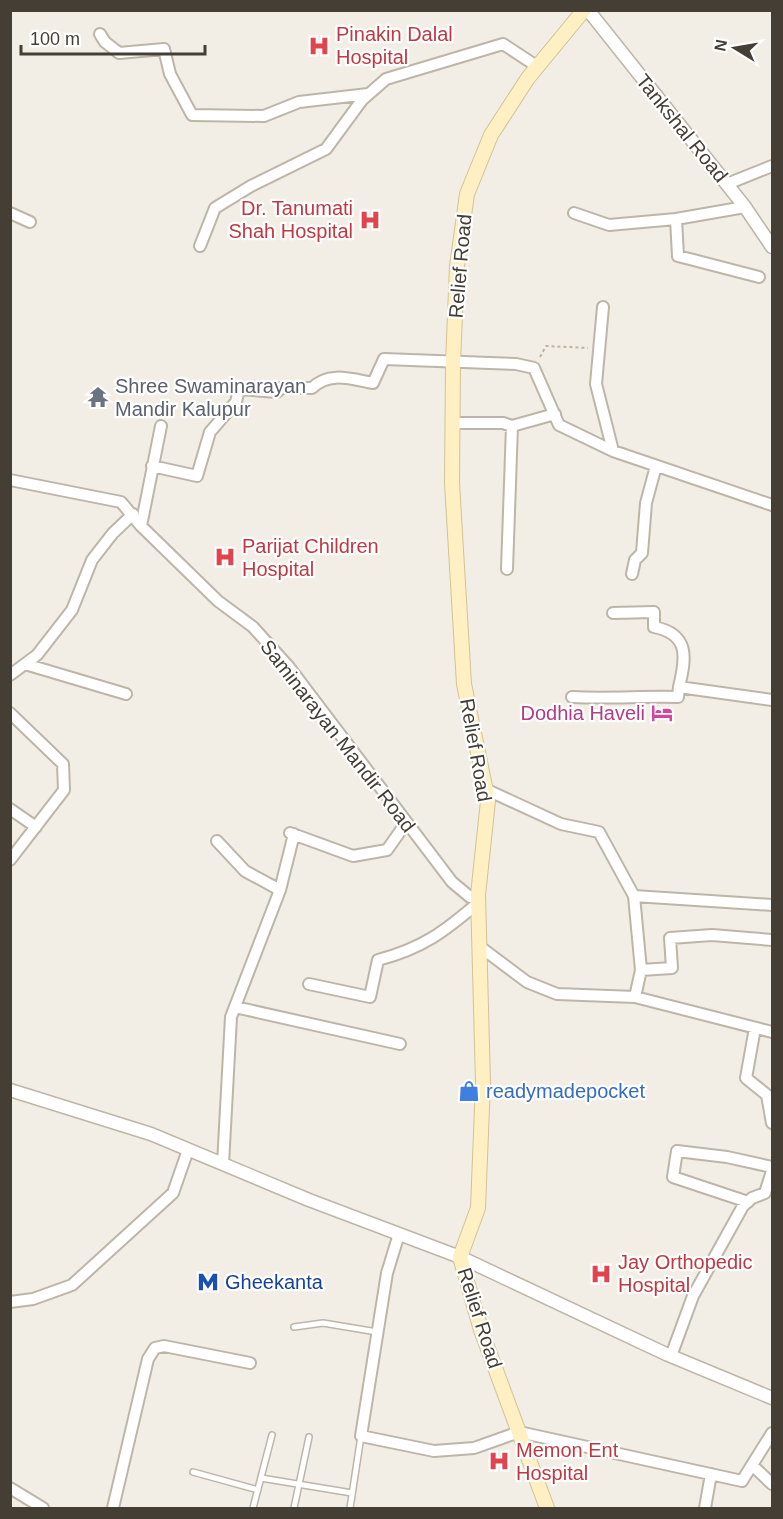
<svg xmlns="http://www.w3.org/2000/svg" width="783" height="1519" viewBox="0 0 783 1519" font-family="Arial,sans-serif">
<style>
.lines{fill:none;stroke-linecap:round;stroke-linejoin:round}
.service-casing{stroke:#bdb6a8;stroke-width:8}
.minor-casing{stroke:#bdb6a8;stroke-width:14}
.tertiary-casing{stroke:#bdb6a8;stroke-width:15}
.secondary-casing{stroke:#d2c295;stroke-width:16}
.path{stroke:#bfb299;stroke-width:2;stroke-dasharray:3 3;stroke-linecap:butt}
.service{stroke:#fff;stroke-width:5}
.minor{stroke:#fff;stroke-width:10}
.tertiary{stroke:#fff;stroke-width:12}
.secondary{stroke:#fef0c3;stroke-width:14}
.labels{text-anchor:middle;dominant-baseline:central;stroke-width:4.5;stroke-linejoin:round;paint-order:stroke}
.health-label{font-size:20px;fill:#be3a42;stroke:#fff;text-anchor:start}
.street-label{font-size:20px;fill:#443e35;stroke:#fff}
.worship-label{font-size:20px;fill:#5b616d;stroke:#fff;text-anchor:start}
.hotel-label{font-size:20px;fill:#b23c85;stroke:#fff;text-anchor:end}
.shop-label{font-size:20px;fill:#366cbe;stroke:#fff;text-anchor:start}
.transit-label{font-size:20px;fill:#164399;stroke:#fff;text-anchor:start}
</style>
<rect width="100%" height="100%" fill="#f2eee5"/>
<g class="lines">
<defs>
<path id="service" d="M294,1327L323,1323L377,1332
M193,1472L258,1490
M261,1478L352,1493
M253,1508L272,1435
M294,1508L309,1437
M350,1508L361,1436"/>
<path id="minor" d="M100,34L105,42L119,53L164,49L170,74L192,115L264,116L299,102L368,94
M727,184L772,166
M745,207L676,219L678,256L759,277
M10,213L30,222
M574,213L609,225L676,219
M200,246L215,208L251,186L326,149L362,100L386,79L503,44L538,67
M603,307L596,384L613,451
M452,423H503L512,426L555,414
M152,466L197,476L210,432L236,402L239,389L277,392L281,388H312C329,371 351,379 373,383L384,359L516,364L534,368L559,425L613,451L772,505
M10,480L121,502L141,526L218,601L253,627L289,667L452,882L470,897L478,895
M141,526L161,426
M507,569L512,426
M632,574L635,560L642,553L646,503L656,466
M613,613L654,612V627C690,634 686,658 679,687
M25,664L126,694
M10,675L37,655L72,610L92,560L113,533L133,514
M572,697C608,699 642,696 678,697L679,687L772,700
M10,713L63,764L64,790L10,860
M485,789L561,824L599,832L634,896L641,970L635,997
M10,809L36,827
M290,833L353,856L387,850L406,823
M217,841L245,871L280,890
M634,896L772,905
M479,946L527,982L557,994L635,997L772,1032
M641,970L672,968L670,938L712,935L772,940
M309,984L370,997L378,960C423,948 444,932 479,902
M235,1007L400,1044
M755,1028L746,1078L767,1095L772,1123
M223,1164L231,1017L280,890L294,834
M748,1202L673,1177L677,1151L727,1157L772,1167
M399,1234L387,1273L361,1436L434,1451L474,1448L519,1432L742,1481L772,1433
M10,1302L33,1299L72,1285L173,1193L188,1150
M671,1356L693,1296L743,1206L752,1198L765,1193L772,1171
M752,1465L772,1484
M10,1488L43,1508
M113,1508L148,1359L155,1348L164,1346L250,1363
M705,1508L711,1474"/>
<path id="tertiary" d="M588,10L745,207L772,247
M10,1090L151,1134L309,1200L460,1257L666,1354L772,1398"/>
<path id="secondary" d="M547,1508L481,1330L460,1257L478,1208L483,1083L478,895L488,801L464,684L452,483L453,363L457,266L467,194L491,135L528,78L584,10"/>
</defs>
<use href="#service" class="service-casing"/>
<use href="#minor" class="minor-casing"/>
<use href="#tertiary" class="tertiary-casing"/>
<use href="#secondary" class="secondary-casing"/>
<path class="path" d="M540,357L546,346L588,348"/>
<use href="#service" class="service"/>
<use href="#minor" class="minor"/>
<use href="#tertiary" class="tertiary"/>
<use href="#secondary" class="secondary"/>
</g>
<defs>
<symbol id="hospital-bare" viewBox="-9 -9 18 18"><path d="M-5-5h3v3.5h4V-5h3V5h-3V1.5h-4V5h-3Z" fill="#e0444e" stroke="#fff" stroke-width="2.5" paint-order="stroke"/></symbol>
<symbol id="temple-bare" viewBox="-9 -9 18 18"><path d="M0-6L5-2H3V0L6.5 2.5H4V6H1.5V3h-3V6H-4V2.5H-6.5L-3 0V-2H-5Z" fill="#6b7280" stroke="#fff" stroke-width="2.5" paint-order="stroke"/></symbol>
<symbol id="hotel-bare" viewBox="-9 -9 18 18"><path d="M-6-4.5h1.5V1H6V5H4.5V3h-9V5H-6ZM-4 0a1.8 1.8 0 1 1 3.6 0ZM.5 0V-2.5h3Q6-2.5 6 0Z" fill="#d1479c" stroke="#fff" stroke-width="2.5" paint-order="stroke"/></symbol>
<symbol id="shop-bare" viewBox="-9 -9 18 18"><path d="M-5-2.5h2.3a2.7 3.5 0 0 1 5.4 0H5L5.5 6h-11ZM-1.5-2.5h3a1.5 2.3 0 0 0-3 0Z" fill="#3f7fe0" stroke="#fff" stroke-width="2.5" paint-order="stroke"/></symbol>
<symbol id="metro-bare" viewBox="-9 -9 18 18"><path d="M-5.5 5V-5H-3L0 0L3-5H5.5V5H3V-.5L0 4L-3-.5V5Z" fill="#1a4fb4" stroke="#fff" stroke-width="2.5" paint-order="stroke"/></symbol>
</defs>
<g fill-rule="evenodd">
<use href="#hospital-bare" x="304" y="31" width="30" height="30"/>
<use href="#hospital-bare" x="355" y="205" width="30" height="30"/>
<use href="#temple-bare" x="83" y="382" width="30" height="30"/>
<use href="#hospital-bare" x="210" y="542" width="30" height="30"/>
<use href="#hotel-bare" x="647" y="698" width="30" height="30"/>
<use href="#shop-bare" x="454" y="1076" width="30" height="30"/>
<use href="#hospital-bare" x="586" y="1259" width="30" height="30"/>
<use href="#metro-bare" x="193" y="1267" width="30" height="30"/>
<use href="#hospital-bare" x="484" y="1446" width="30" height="30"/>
</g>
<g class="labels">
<g class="health-label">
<text x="336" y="34">Pinakin Dalal<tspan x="336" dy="23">Hospital</tspan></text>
<text x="353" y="208" text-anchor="end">Dr. Tanumati<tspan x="353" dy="23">Shah Hospital</tspan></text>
<text x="242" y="546">Parijat Children<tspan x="242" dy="23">Hospital</tspan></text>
<text x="618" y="1262">Jay Orthopedic<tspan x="618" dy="23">Hospital</tspan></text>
<text x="516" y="1450">Memon Ent<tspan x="516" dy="23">Hospital</tspan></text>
</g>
<g class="street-label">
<text transform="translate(682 128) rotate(51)">Tankshal Road</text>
<text transform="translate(460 266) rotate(-85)">Relief Road</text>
<text transform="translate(338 736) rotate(52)">Saminarayan Mandir Road</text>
<text transform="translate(476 750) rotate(80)">Relief Road</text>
<text transform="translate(480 1318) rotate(72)">Relief Road</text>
</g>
<g class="worship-label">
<text x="115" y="386">Shree Swaminarayan<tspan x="115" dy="23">Mandir Kalupur</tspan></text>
</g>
<g class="hotel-label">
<text x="645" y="713">Dodhia Haveli</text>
</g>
<g class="shop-label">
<text x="486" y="1091">readymadepocket</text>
</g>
<g class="transit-label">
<text x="225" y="1282">Gheekanta</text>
</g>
</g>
<rect width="783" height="1519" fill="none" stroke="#443e35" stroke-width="24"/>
<g transform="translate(735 48) rotate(281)" stroke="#ffffff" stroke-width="4.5" paint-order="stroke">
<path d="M0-4.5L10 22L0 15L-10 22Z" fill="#443e35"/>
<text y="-9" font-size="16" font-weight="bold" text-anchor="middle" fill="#443e35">N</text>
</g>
<path d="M21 45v9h184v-9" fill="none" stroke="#443e35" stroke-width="3"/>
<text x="30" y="45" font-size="18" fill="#443e35" stroke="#ffffff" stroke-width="4.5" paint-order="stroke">100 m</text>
</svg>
